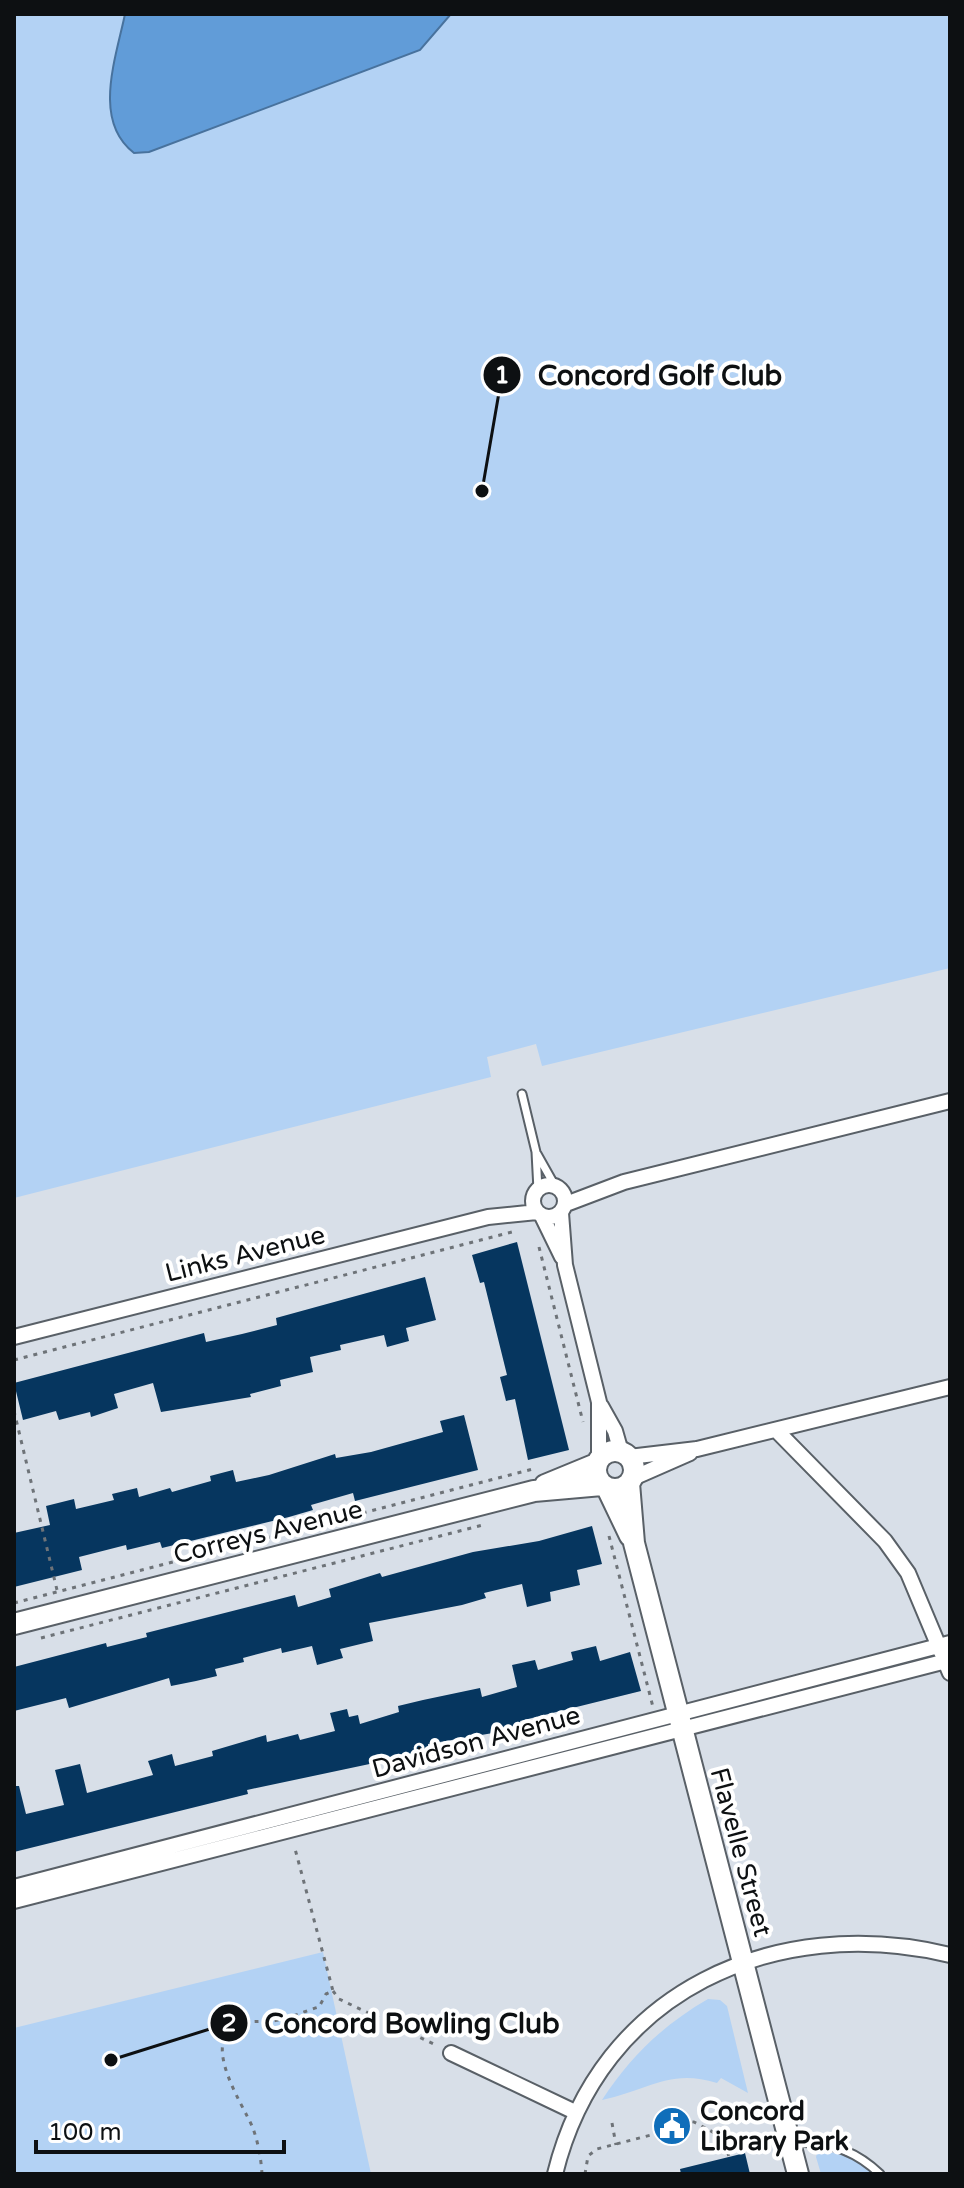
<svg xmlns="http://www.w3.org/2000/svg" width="964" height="2188" viewBox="0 0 964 2188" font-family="'Varela Round',sans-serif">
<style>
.green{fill:#b3d2f4}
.water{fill:#619cd8;stroke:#48729d;stroke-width:2}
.building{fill:#06365f}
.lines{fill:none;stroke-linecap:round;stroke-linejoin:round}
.lane-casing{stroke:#596067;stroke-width:11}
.street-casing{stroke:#596067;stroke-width:18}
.secondary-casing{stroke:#596067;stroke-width:24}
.path{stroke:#6e7378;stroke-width:3;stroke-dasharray:4 6;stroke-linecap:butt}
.lane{stroke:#fff;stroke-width:7}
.street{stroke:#fff;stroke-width:14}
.secondary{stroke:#fff;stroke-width:20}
.labels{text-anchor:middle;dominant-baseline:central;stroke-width:8;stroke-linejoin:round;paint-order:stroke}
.street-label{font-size:26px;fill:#0d1012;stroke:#fff}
.poi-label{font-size:26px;font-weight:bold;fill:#0d1012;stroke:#fff;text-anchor:start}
.leader{fill:none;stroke:#0d1012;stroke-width:3}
.callout-dot{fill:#0d1012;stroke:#fff;stroke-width:3}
.mark-label{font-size:24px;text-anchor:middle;font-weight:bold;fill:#fff}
.callout-label{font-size:28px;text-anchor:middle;font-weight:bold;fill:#0d1012;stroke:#fff;stroke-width:8;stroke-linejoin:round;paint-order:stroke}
</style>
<rect width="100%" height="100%" fill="#d8dfe8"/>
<path class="green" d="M14,14H950V968L542,1066L536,1044L487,1057L491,1077L14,1198Z
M323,1952L371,2174H14V2028Z
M708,1999L720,2000L727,2006L748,2093L721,2078L717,2083C669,2068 647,2091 602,2100C630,2057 663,2025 708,1999Z
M818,2150C839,2152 859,2160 874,2174H821L816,2157Z"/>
<path class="water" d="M125,14H451L420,50L149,152L134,153C92,121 116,58 125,14Z"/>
<path class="building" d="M517,1242L569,1450L528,1460L515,1399L506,1401L500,1377L507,1375L484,1282L480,1283L472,1255Z
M425,1277L436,1320L406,1328L409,1341L387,1347L384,1335L340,1345L341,1350L310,1357L313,1372L280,1380L281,1386L250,1394L251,1397L161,1412L153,1383L114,1394L118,1408L91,1417L90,1412L59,1420L56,1411L23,1420L14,1383L204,1333L206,1342L242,1334L277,1325L276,1318Z
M464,1415L478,1470L355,1501L353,1493L311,1505L313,1510L289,1517L162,1548L160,1542L127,1550L126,1545L79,1557L82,1570L14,1587V1533L50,1525L46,1506L74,1499L76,1509L114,1500L112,1494L137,1488L139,1497L170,1488L172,1492L211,1481L210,1476L233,1470L236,1482L269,1475L335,1454L336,1458L371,1452L443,1432L440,1421Z
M592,1526L602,1564L577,1570L580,1585L550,1592L551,1601L527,1607L522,1584L484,1593L486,1598L462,1605L369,1623L373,1641L340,1649L343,1658L317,1665L312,1646L282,1653L281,1648L243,1658L244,1662L215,1669L217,1676L196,1681L171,1686L169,1678L69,1708L66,1698L14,1711V1667L106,1643L107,1647L147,1637L146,1633L295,1595L298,1607L331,1597L329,1589L380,1573L382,1577L473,1552L539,1541Z
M596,1646L600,1661L630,1652L641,1691L520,1721L521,1724L493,1733L428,1744V1749L379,1762L247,1790L248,1794L14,1852V1786H19L26,1814L64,1805L55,1770L80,1764L87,1793L153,1775L148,1761L172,1754L175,1766L213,1756L212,1751L266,1735L267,1742L298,1734L300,1740L335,1731L330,1713L347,1709L349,1717L358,1715L360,1724L399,1712L398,1706L423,1700L480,1688L482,1697L517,1687L512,1665L535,1660L538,1670L573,1660L571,1652Z
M745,2153L750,2174H681L680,2169Z"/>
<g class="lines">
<defs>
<path id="lane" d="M522,1094L536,1152L538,1190
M537,1154L555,1186
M792,2143C826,2140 855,2150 880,2174"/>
<path id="street" d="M533 1201a16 16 0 1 1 32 0a16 16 0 1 1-32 0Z
M566,1204L624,1182L950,1101
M561,1213L565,1265L599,1402V1458
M542,1216L562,1257
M14,1337L488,1217L537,1212
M601,1406L615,1431L621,1452
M777,1431L885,1541L908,1573L950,1673
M629,1457L697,1449L950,1387
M633,1478L690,1453
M14,1887L950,1643
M14,1901L950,1660
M451,2053L575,2112
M555,2174C600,1991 775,1913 950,1955"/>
<path id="secondary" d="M596 1470a19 19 0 1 1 38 0a19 19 0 1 1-38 0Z
M629,1483L634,1543L798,2174
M545,1485L596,1464
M607,1488L630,1536
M14,1624L534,1491L602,1485"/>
</defs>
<use href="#lane" class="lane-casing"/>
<use href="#street" class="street-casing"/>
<use href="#secondary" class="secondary-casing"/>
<path class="path" d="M539,1247L583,1422
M14,1360L516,1231
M14,1411L57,1590
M609,1536L653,1707
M14,1603L533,1469
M41,1638L483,1525
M333,1991L339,1999L438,2046
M612,2123L616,2145
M262,2174C261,2158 258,2141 252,2126C243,2105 201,2043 236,2026C249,2020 259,2022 272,2021C287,2020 304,2011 319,2007L326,1994L333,1991L294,1845
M585,2174L588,2156L597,2149L655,2134L682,2121L694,2122L724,2138L729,2157"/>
<use href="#lane" class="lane"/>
<use href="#street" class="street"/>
<use href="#secondary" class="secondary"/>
</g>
<defs>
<symbol id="civic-disc" viewBox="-11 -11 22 22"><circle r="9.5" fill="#0f6eba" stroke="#fff"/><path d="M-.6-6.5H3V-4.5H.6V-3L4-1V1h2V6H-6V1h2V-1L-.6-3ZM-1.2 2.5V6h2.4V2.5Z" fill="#fff"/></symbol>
</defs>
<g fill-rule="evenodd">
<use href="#civic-disc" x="650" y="2104" width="44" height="44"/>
</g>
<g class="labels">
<g class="street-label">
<text transform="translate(245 1254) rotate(-14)">Links Avenue</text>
<text transform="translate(268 1532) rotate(-14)">Correys Avenue</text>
<text transform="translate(476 1742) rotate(-15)">Davidson Avenue</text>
<text transform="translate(741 1852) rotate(75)">Flavelle Street</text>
</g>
<g class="poi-label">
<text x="700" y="2111">Concord<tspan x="700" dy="30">Library Park</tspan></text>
</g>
</g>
<path class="leader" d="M482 491L502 375M111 2060L229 2023"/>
<g class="callout-dot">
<circle cx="482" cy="491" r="8"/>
<circle cx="111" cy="2060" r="8"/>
<circle cx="502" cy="375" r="20"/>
<circle cx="229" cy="2023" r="20"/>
</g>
<g class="mark-label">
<text x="502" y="383">1</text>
<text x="229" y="2031">2</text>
</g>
<g class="callout-label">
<text x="660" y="385">Concord Golf Club</text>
<text x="412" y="2033">Concord Bowling Club</text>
</g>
<rect width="964" height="2188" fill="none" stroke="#0d1012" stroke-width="32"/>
<path d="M36 2140v12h248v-12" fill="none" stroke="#0d1012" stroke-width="4"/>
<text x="48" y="2140" font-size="24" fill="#0d1012" stroke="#ffffff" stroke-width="6" paint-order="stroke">100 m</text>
</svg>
